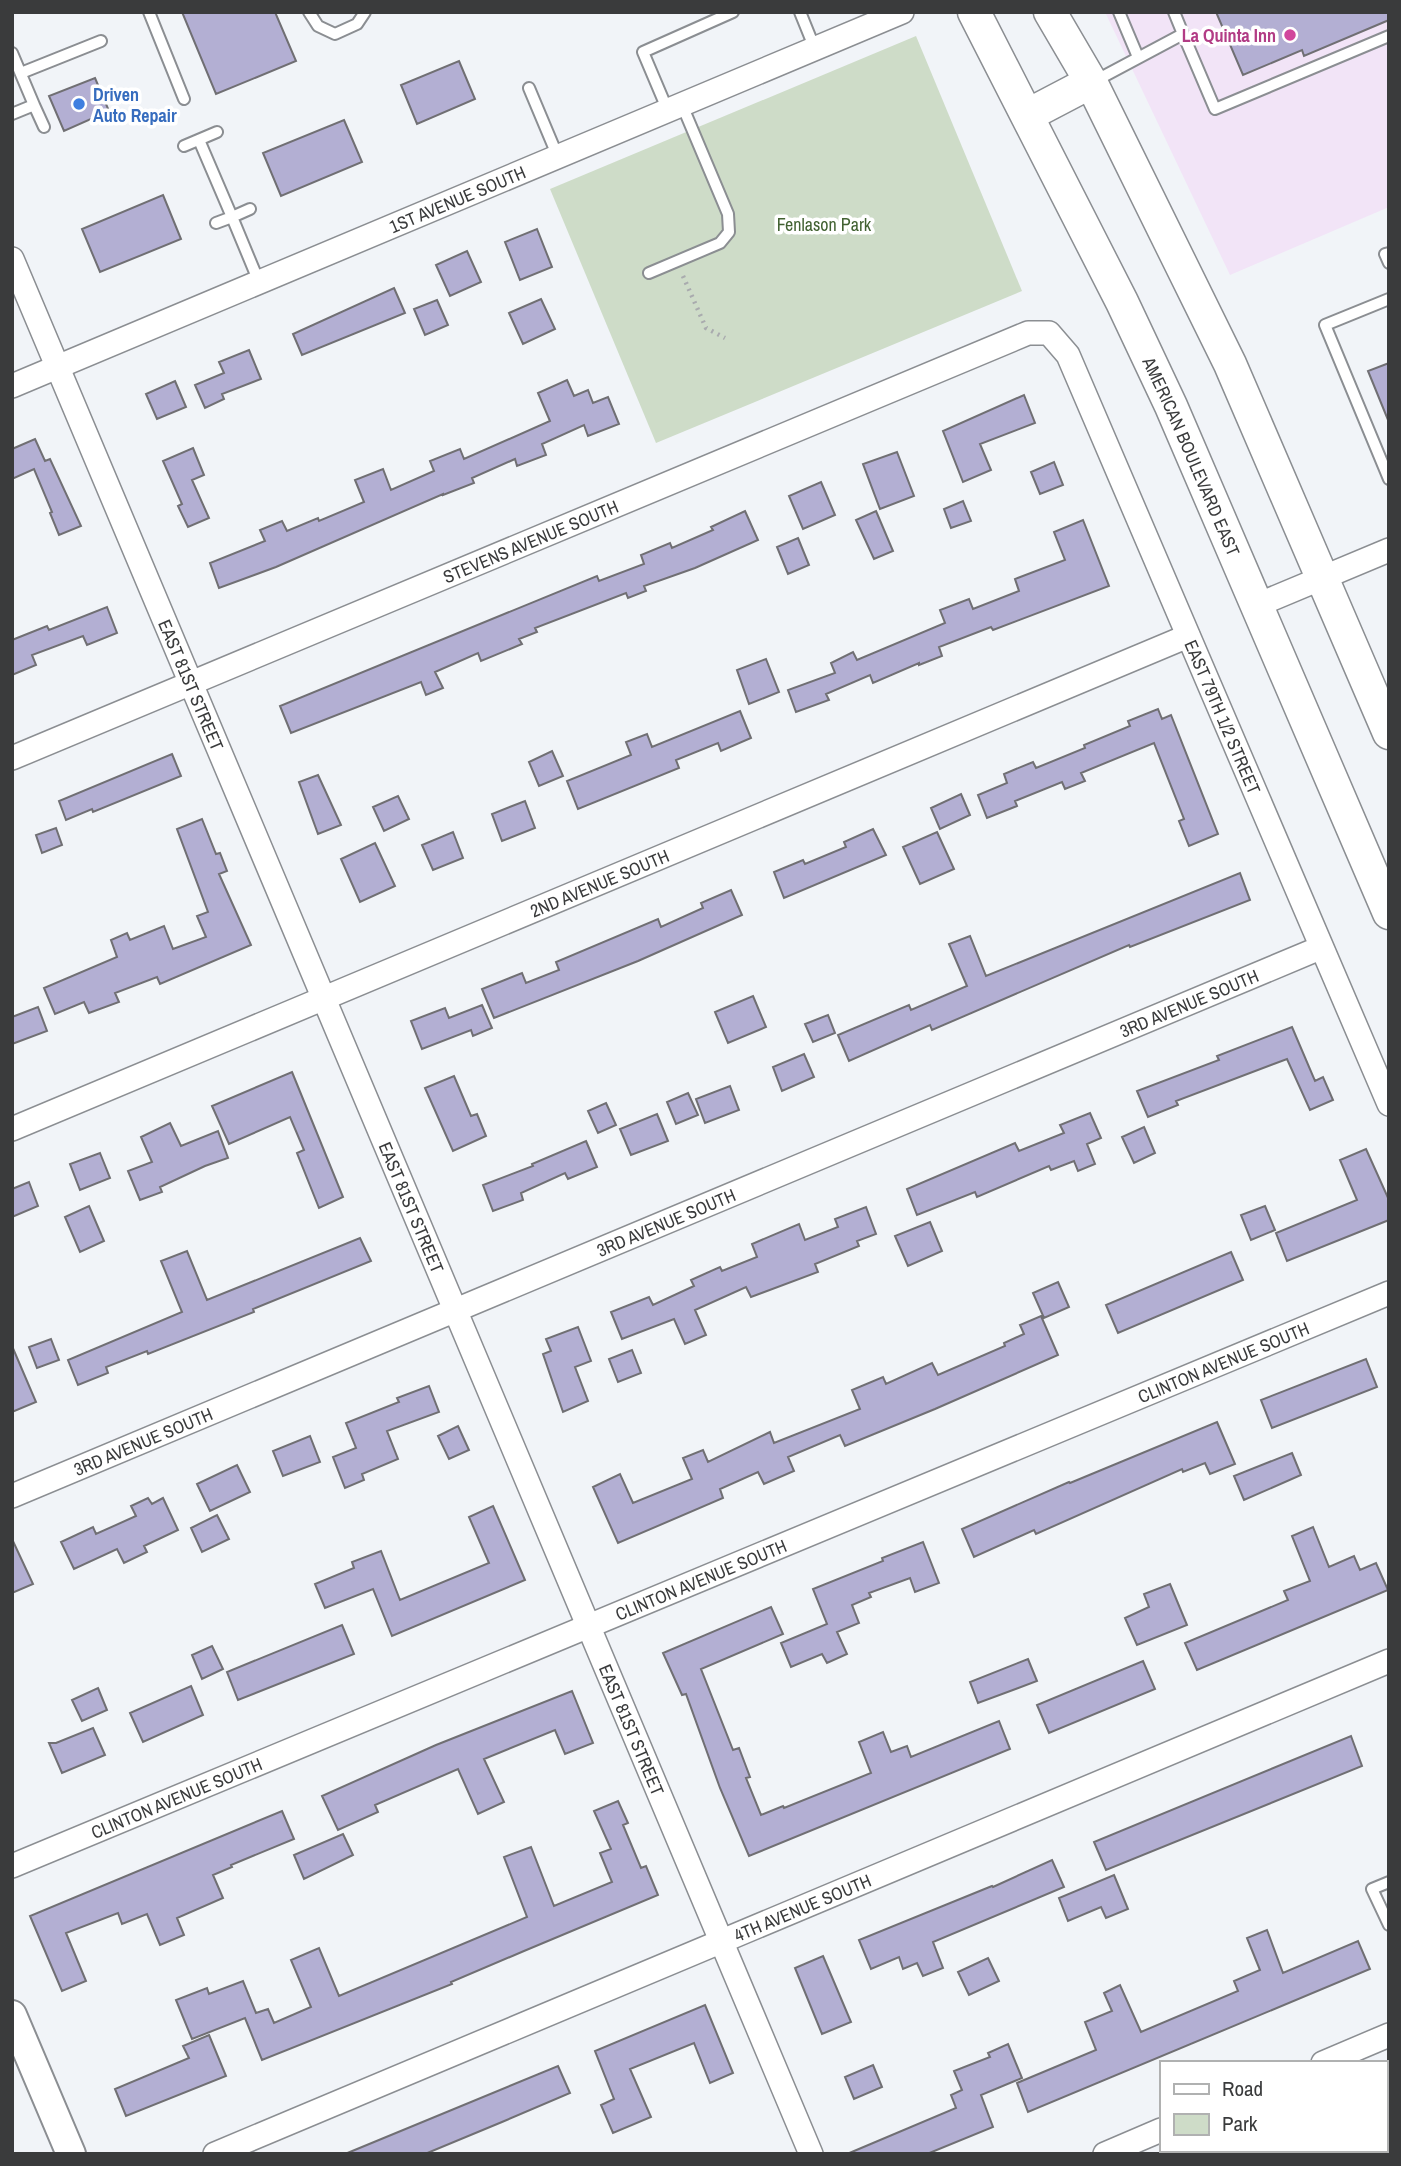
<svg xmlns="http://www.w3.org/2000/svg" width="1401" height="2166" viewBox="0 0 1401 2166" font-family="'Archivo Narrow',sans-serif">
<style>
.commercial{fill:#f2e4f7}
.green{fill:#cedcc8}
.building{fill:#b3afd3;stroke:#706f73;stroke-width:2}
.lines{fill:none;stroke-linecap:round;stroke-linejoin:round}
.service-casing{stroke:#8b8e92;stroke-width:14}
.minor-casing{stroke:#8b8e92;stroke-width:26}
.tertiary-casing{stroke:#8b8e92;stroke-width:32}
.secondary-casing{stroke:#8b8e92;stroke-width:35}
.path{stroke:#a9abae;stroke-width:4.5;stroke-dasharray:2 5;stroke-linecap:butt}
.service{stroke:#fff;stroke-width:10}
.minor{stroke:#fff;stroke-width:23}
.tertiary{stroke:#fff;stroke-width:28}
.secondary{stroke:#fff;stroke-width:32}
.hotel-dot{fill:#d1479c;stroke:#fff;stroke-width:2.5}
.shop-dot{fill:#3f7fe0;stroke:#fff;stroke-width:2.5}
.labels{text-anchor:middle;dominant-baseline:central;stroke-width:7;stroke-linejoin:round;paint-order:stroke}
.hotel-label{font-size:18px;font-weight:bold;fill:#b23c85;stroke:#fff;text-anchor:end}
.shop-label{font-size:18px;font-weight:bold;fill:#366cbe;stroke:#fff;text-anchor:start}
.street-label{font-size:18px;fill:#3a3b3c;stroke:#fff}
.park-label{font-size:18px;fill:#416131;stroke:#fff}
</style>
<rect width="100%" height="100%" fill="#f1f4f8"/>
<path class="commercial" d="M1105,12H1389V207L1230,275Z"/>
<path class="green" d="M916,36L1022,291L656,443L550,189Z"/>
<path class="building" d="M182,12H275L296,61L216,94Z
M1216,12H1389V20L1304,56L1302,50L1243,75Z
M459,61L475,99L417,124L401,85Z
M95,78L109,111L64,131L49,96Z
M344,120L362,162L281,196L263,153Z
M163,195L181,239L100,272L82,229Z
M537,229L552,267L520,280L505,242Z
M467,251L481,282L450,296L436,265Z
M394,288L405,313L302,355L293,334Z
M541,299L555,329L523,344L509,313Z
M437,300L448,325L425,335L414,309Z
M249,350L261,379L222,394L224,399L205,408L195,385L224,373L219,362Z
M1389,363V420H1388L1368,371Z
M567,380L574,396L588,390L593,403L608,397L619,424L588,436L584,425L542,444L546,455L517,466L515,459L472,478L474,483L443,495V494L276,567L219,588L210,563L265,541L260,530L282,521L287,531L318,518L319,521L364,502L355,480L383,469L391,490L434,471L430,461L460,449L464,459L550,421L538,393Z
M175,381L186,407L157,419L146,394Z
M1024,395L1035,423L980,444L991,470L963,482L943,431Z
M35,439L45,461L50,459L81,526L59,535L50,513L52,512L34,469L12,479V449Z
M193,448L204,475L192,480L209,518L188,527L178,506L182,504L163,461Z
M897,452L914,496L880,509L863,464Z
M1054,462L1063,485L1040,494L1031,472Z
M821,482L835,515L803,529L789,496Z
M963,501L971,521L951,528L944,509Z
M745,511L758,540L695,568L644,586L646,591L628,598L626,593L535,628L537,632L519,639L522,644L481,661L478,653L435,672L443,688L426,695L421,682L291,733L280,706L597,576L599,581L644,564L641,555L670,543L672,548L713,530L711,527Z
M876,511L893,551L874,559L856,520Z
M1083,520L1109,586L993,630L991,627L939,647L942,656L919,665V663L873,683L870,675L826,694L829,700L796,712L788,690L835,673L831,663L853,652L857,660L945,623L940,610L969,599L973,609L1019,591L1015,579L1065,560L1054,532Z
M798,538L809,565L788,574L777,547Z
M107,607L117,633L87,645L83,636L32,655L36,665L12,675V640L47,626L49,630Z
M766,659L779,692L749,704L737,670Z
M1158,709L1162,719L1171,715L1218,834L1189,846L1179,821L1184,819L1154,743L1081,773L1085,781L1065,789L1062,782L1015,801L1017,806L987,818L978,795L1007,783L1004,774L1033,762L1036,768L1085,748L1084,745L1130,726L1128,721Z
M740,711L751,738L721,751L718,743L676,760L679,768L578,809L567,781L631,755L626,742L647,734L652,747Z
M552,751L563,776L539,786L529,762Z
M172,754L181,776L93,812L92,809L66,820L59,801Z
M318,775L341,825L318,834L299,782Z
M961,794L970,815L940,829L931,808Z
M398,796L409,819L384,831L373,807Z
M525,801L535,828L502,841L492,814Z
M202,819L216,854L220,853L227,871L219,874L251,945L160,984L157,977L115,993L119,1002L89,1013L84,1002L55,1014L44,988L117,957L111,940L127,933L130,940L164,926L173,949L206,937L197,916L208,912L177,829Z
M56,828L62,845L42,853L36,835Z
M873,829L886,855L784,898L774,872L803,860L805,864L846,847L844,842Z
M453,832L463,858L433,870L422,845Z
M937,832L954,869L920,884L903,847Z
M375,843L395,886L360,902L341,859Z
M1240,873L1250,900L1130,947L1129,945L932,1030L930,1025L849,1061L838,1035L909,1005L911,1010L967,986L949,944L970,936L986,976Z
M731,890L742,915L638,961L494,1018L482,989L522,973L526,983L559,970L556,962L658,919L661,927L703,908L701,903Z
M753,996L766,1027L728,1043L715,1012Z
M482,1005L492,1028L473,1036L471,1030L422,1049L411,1021L445,1008L449,1018Z
M38,1007L47,1031L12,1044V1017Z
M828,1015L835,1033L813,1042L805,1024Z
M1292,1027L1315,1081L1323,1077L1333,1100L1310,1110L1287,1059L1176,1101L1178,1105L1148,1117L1137,1091L1219,1060L1217,1056Z
M804,1054L814,1077L782,1091L773,1067Z
M292,1072L343,1197L319,1208L297,1153L304,1150L290,1117L229,1144L212,1106Z
M454,1076L471,1116L477,1114L486,1136L453,1151L425,1088Z
M730,1086L739,1110L705,1123L696,1099Z
M688,1093L698,1115L676,1124L667,1102Z
M606,1103L616,1125L598,1133L588,1111Z
M1090,1113L1101,1138L1087,1144L1095,1164L1078,1171L1074,1161L1051,1170L1049,1166L977,1197L975,1192L917,1215L907,1189L1015,1143L1019,1151L1064,1133L1060,1125Z
M657,1114L668,1141L631,1155L620,1129Z
M170,1123L181,1146L218,1131L228,1158L205,1166L160,1187L162,1192L140,1200L128,1171L152,1162L141,1137Z
M1144,1127L1155,1153L1134,1163L1122,1137Z
M586,1141L597,1167L568,1179L565,1173L521,1193L523,1200L493,1211L483,1185L533,1166L532,1164Z
M1366,1149L1389,1200V1220L1287,1261L1276,1233L1357,1200L1340,1160Z
M100,1153L110,1178L80,1190L70,1164Z
M29,1182L38,1206L12,1217V1189Z
M89,1206L104,1241L80,1252L65,1217Z
M1265,1206L1275,1230L1251,1240L1241,1215Z
M866,1207L876,1234L857,1241L859,1246L815,1264L818,1272L751,1297L746,1287L695,1310L706,1335L685,1344L674,1319L622,1339L611,1312L649,1297L653,1305L694,1286L691,1280L720,1267L722,1271L757,1257L752,1244L799,1224L805,1240L838,1227L835,1219Z
M930,1222L942,1251L908,1266L895,1236Z
M360,1238L371,1261L253,1309L254,1312L148,1354L147,1351L106,1367L108,1373L78,1385L68,1360L182,1312L161,1261L187,1251L207,1300Z
M1231,1252L1243,1280L1118,1333L1106,1305Z
M1058,1282L1069,1307L1044,1318L1033,1293Z
M1041,1316L1058,1355L935,1409L845,1446L840,1435L788,1457L794,1471L764,1484L758,1472L720,1489L723,1498L618,1543L593,1487L620,1474L633,1503L692,1479L683,1458L703,1450L708,1462L770,1432L774,1443L860,1409L852,1390L883,1377L886,1384L932,1363L938,1375L1005,1346L1004,1343L1024,1334L1020,1325Z
M578,1327L591,1361L575,1367L588,1401L563,1412L543,1354L551,1351L546,1339Z
M51,1339L59,1360L37,1368L29,1347Z
M12,1346L36,1402L12,1412Z
M632,1350L641,1373L618,1382L609,1359Z
M1366,1359L1377,1387L1272,1428L1261,1400Z
M429,1386L439,1412L387,1431L398,1459L362,1474L364,1480L345,1488L333,1457L356,1448L346,1423L399,1402L397,1398Z
M1217,1422L1235,1464L1210,1474L1205,1463L1183,1472L1182,1469L1036,1534L1034,1530L974,1557L962,1529L1069,1482L1070,1483Z
M458,1426L469,1450L449,1459L438,1436Z
M310,1436L320,1462L283,1476L273,1451Z
M1292,1453L1301,1475L1244,1500L1234,1476Z
M237,1465L250,1492L210,1511L197,1484Z
M148,1498L152,1504L163,1498L178,1530L144,1546L147,1552L124,1563L117,1549L74,1569L61,1542L93,1527L96,1534L136,1516L131,1506Z
M493,1506L525,1580L392,1636L373,1589L325,1608L315,1584L354,1568L352,1562L381,1551L400,1600L489,1563L469,1517Z
M217,1515L229,1539L202,1552L191,1528Z
M1313,1527L1329,1567L1354,1556L1360,1570L1376,1563L1388,1590L1197,1670L1185,1643L1288,1600L1284,1591L1310,1581L1292,1536Z
M12,1539L33,1584L12,1593Z
M923,1542L939,1583L915,1592L910,1578L869,1593L871,1597L852,1605L859,1623L837,1632L847,1654L827,1663L822,1654L791,1667L781,1643L827,1624L813,1589L883,1561L882,1558Z
M1170,1584L1187,1625L1137,1645L1125,1618L1149,1607L1144,1594Z
M771,1607L783,1634L701,1669L733,1750L739,1748L750,1777L746,1778L761,1815L783,1806L784,1808L871,1773L859,1742L883,1732L891,1752L907,1746L911,1757L999,1721L1010,1749L749,1856L720,1788L686,1694L682,1695L663,1653Z
M342,1625L354,1654L238,1700L227,1672Z
M212,1646L223,1669L202,1679L192,1655Z
M1028,1659L1037,1681L978,1703L970,1682Z
M1143,1661L1155,1689L1049,1733L1037,1705Z
M191,1686L203,1715L143,1742L130,1713Z
M98,1688L107,1710L82,1721L72,1700Z
M572,1691L593,1743L565,1754L555,1730L484,1759L504,1802L478,1814L458,1769L375,1805L378,1812L338,1830L322,1796L436,1745Z
M93,1728L105,1755L62,1773L49,1743H56Z
M1351,1736L1362,1766L1106,1870L1094,1842Z
M618,1801L628,1823L623,1825L641,1868L646,1866L658,1895L524,1951L451,1982L452,1984L262,2060L245,2018L192,2039L176,2000L207,1988L209,1994L243,1981L256,2013L268,2009L274,2023L311,2007L291,1960L319,1948L339,1996L527,1917L504,1857L531,1847L554,1906L612,1882L600,1853L611,1849L594,1811Z
M282,1811L294,1839L231,1865L232,1867L213,1875L223,1898L177,1918L184,1935L160,1945L147,1914L122,1924L118,1913L66,1933L86,1981L62,1991L30,1916Z
M343,1834L353,1855L304,1879L294,1855Z
M1052,1860L1064,1887L933,1942L943,1968L923,1976L917,1963L903,1969L899,1957L871,1969L859,1940L992,1886L993,1887Z
M1114,1875L1128,1909L1106,1918L1101,1907L1068,1921L1059,1898Z
M1267,1930L1283,1973L1358,1941L1370,1969L1028,2112L1017,2083L1096,2050L1085,2022L1112,2011L1104,1993L1120,1985L1141,2032L1238,1991L1234,1981L1260,1970L1247,1938Z
M823,1956L851,2022L822,2034L795,1968Z
M988,1958L999,1981L969,1995L958,1972Z
M705,2005L733,2073L710,2083L694,2043L630,2069L651,2117L613,2133L601,2105L614,2099L595,2051Z
M209,2035L226,2076L126,2116L115,2089L189,2058L183,2046Z
M1008,2044L1022,2078L981,2095L993,2127L927,2154H847L956,2108L951,2095L962,2090L954,2071L990,2057L988,2053Z
M873,2065L882,2087L854,2099L845,2077Z
M558,2066L570,2093L502,2122L425,2154H345Z"/>
<g class="lines">
<defs>
<path id="service" d="M149,12L184,99
M309,12L318,26L335,34L357,24L365,12
M800,12L815,49
M1119,12L1138,57
M1174,12L1183,34
M12,53L34,105L12,114
M21,73L101,41
M1093,82L1183,34L1215,109L1389,36
M529,88L558,157
M34,105L44,127
M668,111L643,52L733,12
M199,140L232,217L216,223
M184,146L217,132
M250,209L232,217L259,282
M1389,253L1385,254L1389,263
M649,273L720,243L729,232L728,214L682,105
M1389,299L1325,325L1389,479
M1389,1882L1372,1889L1389,1925"/>
<g id="minor">
<path id="s1" d="M12,259L811,2154"/>
<path id="s2" d="M12,386L902,12"/>
<path d="M1255,606L1389,550"/>
<path id="s3" d="M12,758L1028,333H1049L1068,355L1389,1104"/>
<path id="s4" d="M12,1129L1188,636"/>
<path id="s5" d="M12,1496L1320,948"/>
<path id="s6" d="M12,1866L1389,1293"/>
<path d="M1323,2063L1389,2035"/>
<path id="s7" d="M215,2154L1389,1661"/>
<path d="M1105,2154L1161,2130"/>
</g>
<path id="tertiary" d="M12,2015L71,2154"/>
<g id="secondary">
<path id="s8" d="M974,12L1122,302L1171,406L1389,913"/>
<path d="M1050,12L1091,82L1230,364L1389,733"/>
<path d="M1028,115L1091,82"/>
</g>
</defs>
<use href="#service" class="service-casing"/>
<use href="#minor" class="minor-casing"/>
<use href="#tertiary" class="tertiary-casing"/>
<use href="#secondary" class="secondary-casing"/>
<path class="path" d="M683,276L706,328L725,338"/>
<use href="#service" class="service"/>
<use href="#minor" class="minor"/>
<use href="#tertiary" class="tertiary"/>
<use href="#secondary" class="secondary"/>
</g>
<circle class="hotel-dot" cx="1290" cy="35" r="7"/>
<circle class="shop-dot" cx="79" cy="104" r="7"/>
<g class="labels">
<g class="hotel-label">
<text x="1276" y="35">La Quinta Inn</text>
</g>
<g class="shop-label">
<text x="93" y="94">Driven<tspan x="93" dy="21">Auto Repair</tspan></text>
</g>
<g class="street-label">
<text stroke="none"><textPath href="#s2" startOffset="483">1ST AVENUE SOUTH</textPath></text>
<text stroke="none"><textPath href="#s8" startOffset="495">AMERICAN BOULEVARD EAST</textPath></text>
<text stroke="none"><textPath href="#s3" startOffset="562">STEVENS AVENUE SOUTH</textPath></text>
<text stroke="none"><textPath href="#s1" startOffset="462">EAST 81ST STREET</textPath></text>
<text stroke="none"><textPath href="#s3" startOffset="1545">EAST 79TH 1/2 STREET</textPath></text>
<text stroke="none"><textPath href="#s4" startOffset="637">2ND AVENUE SOUTH</textPath></text>
<text stroke="none"><textPath href="#s5" startOffset="1276">3RD AVENUE SOUTH</textPath></text>
<text stroke="none"><textPath href="#s1" startOffset="1029">EAST 81ST STREET</textPath></text>
<text stroke="none"><textPath href="#s5" startOffset="709">3RD AVENUE SOUTH</textPath></text>
<text stroke="none"><textPath href="#s6" startOffset="1312">CLINTON AVENUE SOUTH</textPath></text>
<text stroke="none"><textPath href="#s5" startOffset="142">3RD AVENUE SOUTH</textPath></text>
<text stroke="none"><textPath href="#s6" startOffset="746">CLINTON AVENUE SOUTH</textPath></text>
<text stroke="none"><textPath href="#s1" startOffset="1596">EAST 81ST STREET</textPath></text>
<text stroke="none"><textPath href="#s6" startOffset="178">CLINTON AVENUE SOUTH</textPath></text>
<text stroke="none"><textPath href="#s7" startOffset="637">4TH AVENUE SOUTH</textPath></text>
</g>
<g class="park-label">
<text x="824" y="224">Fenlason Park</text>
</g>
</g>
<rect width="1401" height="2166" fill="none" stroke="#3a3b3c" stroke-width="28"/>
<rect x="1160" y="2061" width="228" height="91" fill="#ffffff" stroke="#b0b1b1" stroke-width="2"/>
<rect x="1174" y="2084" width="35" height="10" fill="#ffffff" stroke="#b0b1b1" stroke-width="2"/>
<text x="1222" y="2096" font-size="21" fill="#3a3b3c">Road</text>
<rect x="1174" y="2114" width="35" height="21" fill="#cedcc8" stroke="#b0b1b1" stroke-width="2"/>
<text x="1222" y="2131" font-size="21" fill="#3a3b3c">Park</text>
</svg>
